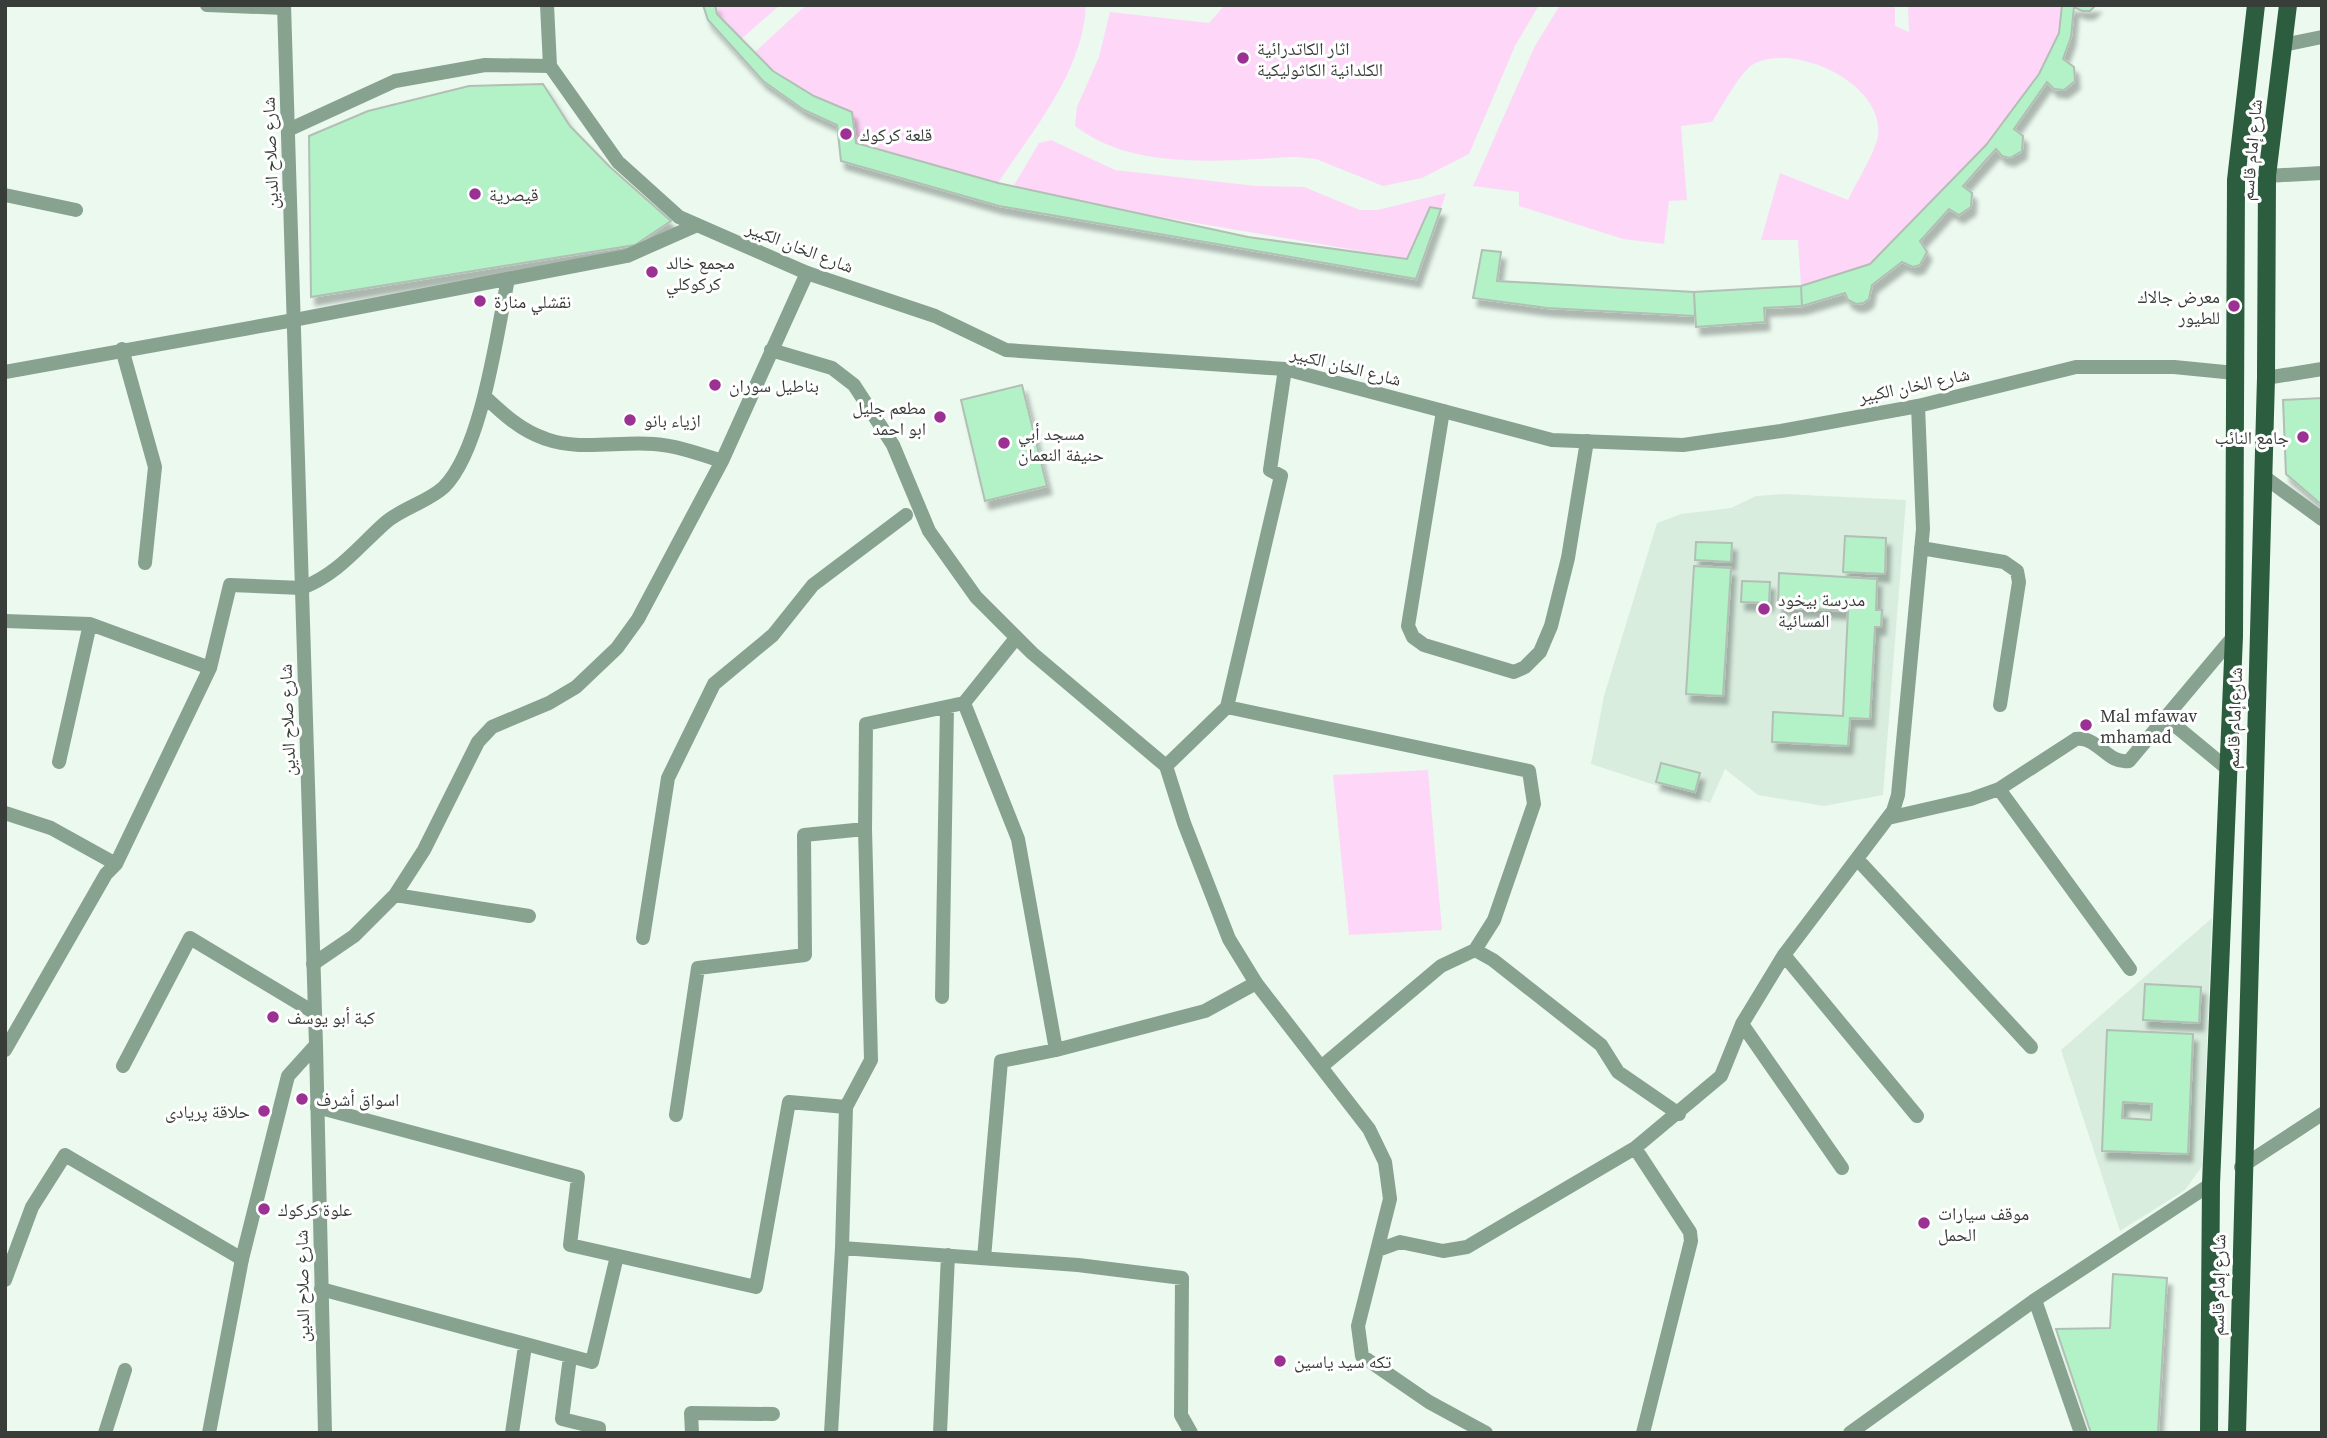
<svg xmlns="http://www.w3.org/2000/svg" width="2327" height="1438" viewBox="0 0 2327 1438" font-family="'Source Serif 4','Noto Naskh Arabic',serif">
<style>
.built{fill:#d9eddf}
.green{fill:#fed7f8}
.building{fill:#b2f2c6;stroke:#b2bfb5;stroke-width:2;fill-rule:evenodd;filter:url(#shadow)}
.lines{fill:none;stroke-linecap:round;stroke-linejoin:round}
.pedestrian{stroke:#87a28f;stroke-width:14}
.minor{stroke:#87a28f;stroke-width:14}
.tertiary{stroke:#87a28f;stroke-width:14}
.primary{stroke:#2b5d3e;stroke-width:18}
.poi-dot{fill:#9a3193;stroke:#fff;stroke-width:2.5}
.labels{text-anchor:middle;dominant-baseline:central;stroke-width:6;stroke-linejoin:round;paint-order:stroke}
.poi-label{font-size:18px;fill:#383d39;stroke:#fff;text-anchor:start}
.street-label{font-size:18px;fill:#383d39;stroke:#fff}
</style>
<defs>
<filter id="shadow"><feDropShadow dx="4.5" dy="8" stdDeviation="2" flood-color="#0004"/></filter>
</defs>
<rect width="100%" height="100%" fill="#ebf9ef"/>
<path class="built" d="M1784,494L1906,500L1883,795L1824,806L1758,795L1725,769L1710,803L1591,764L1604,696L1657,523L1681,514L1731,508L1756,496Z
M2212,918L2202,1166L2185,1190L2120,1231L2061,1050Z"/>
<path class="green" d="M715,5H780L740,40L717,14Z
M806,5H1086C1083,72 1033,130 998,183L856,143L851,112C815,96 782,80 754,53Z
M1225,5H1539L1515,46L1469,154L1422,178L1383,186L1316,159L1295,157C1225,160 1134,172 1075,126L1077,107L1099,57L1110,12L1209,23Z
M1560,5H1895V26L1909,32L1908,5H2062L2059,33L2039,74L1986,145L1870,264L1801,286L1798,240H1761L1780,173L1848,200C1856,183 1875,153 1878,136C1885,83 1793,41 1752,65C1740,73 1721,108 1712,122L1681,126L1687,200L1669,201L1664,244L1623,239L1519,206V192L1473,186L1535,46Z
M1051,140L1115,170L1256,186L1304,187L1360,210H1378L1446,193L1441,209L1429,208L1407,259L1103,207L1013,187L1039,143Z
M1428,770L1442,930L1349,935L1333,775Z"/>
<path class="building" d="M703,5H715L717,14L773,71L814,96L852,112L856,143L998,183L1248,237L1407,259L1430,207L1441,209L1416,279L999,206L841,161L837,125L804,110L763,81L708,20Z
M2062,5H2096L2090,11H2082L2074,7L2071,37L2063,59L2074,67L2075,81L2064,90L2054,89L2047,82L2014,129L2023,136L2022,151L2010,158L2002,156L1996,149L1986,160L1963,186L1972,193L1971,207L1959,215L1949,209L1920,241L1927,252L1920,265L1913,267L1902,262L1872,285L1869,299L1863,303L1856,304L1848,300L1845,293L1802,306L1801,286L1870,264L1986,145L2039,74L2059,33Z
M543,84L570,126L610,167L671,221L635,245L311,297L309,136L368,111L469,86Z
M1482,250L1501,252L1497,281L1694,292L1695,316L1547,308L1473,298Z
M1801,286L1802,306L1764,308L1765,322L1696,327L1694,292Z
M1022,385L1047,486L985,501L961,400Z
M2322,398V505L2286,474L2283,400Z
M1845,536L1886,538L1885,574L1843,572Z
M1696,542L1732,543L1731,562L1695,560Z
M1694,566L1731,568L1723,696L1686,694Z
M1779,573L1877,579L1876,610H1882L1881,627H1875L1870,719L1850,718L1848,746L1772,742L1773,712L1843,716L1848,611L1778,607Z
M1742,581L1770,582L1769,603L1741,602Z
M1661,763L1700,773L1695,792L1656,782Z
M2145,984L2201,987L2199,1023L2143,1020Z
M2107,1030L2193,1034L2188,1154L2102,1151ZM2123,1102L2152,1104L2151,1120L2122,1118Z
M2113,1274L2167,1278L2158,1433H2091L2056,1329L2110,1328Z"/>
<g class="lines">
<path class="pedestrian" d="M547,5L550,66L618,162L679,217L807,273L935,316L1006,350L1285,369L1552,440L1683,445L1781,431L1918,406L2076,367H2174L2235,373
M2267,176L2322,173
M5,195L76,210
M122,349L155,467L145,563
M5,621L90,624L210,668L230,585L302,588
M964,703L1018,839L1056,1050
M59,762L90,624
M5,813L51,828L116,864
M643,938L668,778L714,684L773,635L813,585L906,515
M942,997L947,707
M5,1050L106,874L116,864L210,668
M123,1066L190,938L315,1013
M317,1107L578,1177L570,1245L756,1287L789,1102L846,1107
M676,1115L698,968L805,955L804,835L865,829
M842,1248L1078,1265L1182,1278L1181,1415L1191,1433
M984,1258L1001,1061L1056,1050L1205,1011L1256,983
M5,1280L32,1207L65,1155L242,1259
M321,1289L592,1362L617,1256
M2035,1300L2081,1433
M570,1357L562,1419L599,1428V1433
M105,1433L125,1370
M512,1433L525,1346
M692,1433L691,1413L773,1414
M831,1433L842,1248L846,1107L871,1060L865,829L866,724L964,703L1016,638
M940,1433L948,1255"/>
<path class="minor" d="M2283,45L2322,37
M288,130L395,81L485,65L550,66
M294,320L627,256L697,225
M771,350L832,368L854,385L893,445L929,531L976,597L1032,653L1166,766L1184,823L1229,939L1256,983L1369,1129L1385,1162L1390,1199L1358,1326L1362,1356L1429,1402L1486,1433
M2266,378L2322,369
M484,396C502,413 521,431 546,439C579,451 619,441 654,444C678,446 700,454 722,461
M1443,411L1408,626L1413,637L1424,645L1514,672L1525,667L1540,652L1551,626L1568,558L1587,441
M2263,476L2322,519
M1921,548L2004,562L2017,571L2019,582L2000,705
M302,588C338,574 357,548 385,523C402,508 428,502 444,487C482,449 497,332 508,279
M1227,707L1529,771L1534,804L1494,920L1475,950
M2166,718L2229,770
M1166,766L1227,707L1281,476L1270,470L1285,369
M1999,789L2130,969
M1888,818L1971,799L1999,789L2076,739C2098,736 2108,765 2129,761L2234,636
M1858,860L2031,1047
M395,895L529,916
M1784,955L1917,1116
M313,964L354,936L395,895L424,850L478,742L492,727L549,703L576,687L617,648L638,619L722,461L807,273
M1742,1024L1842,1168
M1321,1067L1441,966L1475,950L1493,960L1601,1045L1618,1072L1679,1114
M1635,1148L1690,1232L1691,1241L1643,1433
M2241,1167L2322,1114
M1378,1250L1400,1242L1443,1251L1467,1247L1635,1148L1721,1076L1742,1024L1784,955L1893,811L1898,795L1923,529L1918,406
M1850,1433L2035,1300L2211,1184"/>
<path class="tertiary" d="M207,5L284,8
M284,5L316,1045L325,1433
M5,372L294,320
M209,1433L242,1259L288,1076L316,1045"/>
<path class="primary" d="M2209,1433L2211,1184L2234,636L2236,180L2256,5
M2237,1433L2266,378L2267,176L2288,5"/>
</g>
<g class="poi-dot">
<circle cx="1243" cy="58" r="7"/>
<circle cx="846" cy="134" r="7"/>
<circle cx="475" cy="194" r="7"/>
<circle cx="652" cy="272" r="7"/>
<circle cx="480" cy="301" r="7"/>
<circle cx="2234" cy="306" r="7"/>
<circle cx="715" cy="385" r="7"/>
<circle cx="940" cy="417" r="7"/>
<circle cx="630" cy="420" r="7"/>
<circle cx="2303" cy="437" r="7"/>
<circle cx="1004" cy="443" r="7"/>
<circle cx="1764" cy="609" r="7"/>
<circle cx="2086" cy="725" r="7"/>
<circle cx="273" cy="1017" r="7"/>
<circle cx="302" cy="1099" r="7"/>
<circle cx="264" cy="1111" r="7"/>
<circle cx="264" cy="1209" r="7"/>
<circle cx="1924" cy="1223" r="7"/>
<circle cx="1280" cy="1361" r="7"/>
</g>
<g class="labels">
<g class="poi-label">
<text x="1257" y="48">اثار الكاتدرائية<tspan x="1257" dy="21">الكلدانية الكاثوليكية</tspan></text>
<text x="860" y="134">قلعة كركوك</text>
<text x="489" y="194">قيصرية</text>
<text x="666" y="262">مجمع خالد<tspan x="666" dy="21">كركوكلي</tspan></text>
<text x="2220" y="296" text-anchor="end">معرض جالاك<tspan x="2220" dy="21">للطيور</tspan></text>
<text x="494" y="301">نقشلي منارة</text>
<text x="729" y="385">بناطيل سوران</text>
<text x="926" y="407" text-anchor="end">مطعم جليل<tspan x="926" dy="21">ابو احمد</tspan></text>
<text x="644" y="420">ازياء بانو</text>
<text x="1018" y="433">مسجد أبي<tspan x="1018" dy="21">حنيفة النعمان</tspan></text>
<text x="2289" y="437" text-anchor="end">جامع النائب</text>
<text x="1778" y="599">مدرسة بيخود<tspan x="1778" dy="21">المسائية</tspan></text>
<text x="2100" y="715">Mal mfawav<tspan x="2100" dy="21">mhamad</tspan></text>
<text x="287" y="1017">كبة أبو يوسف</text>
<text x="316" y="1099">اسواق أشرف</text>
<text x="250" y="1111" text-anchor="end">حلاقة پریادی</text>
<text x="278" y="1209">علوة كركوك</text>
<text x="1938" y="1213">موقف سيارات<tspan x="1938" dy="21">الحمل</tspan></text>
<text x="1294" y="1361">تكه سيد ياسين</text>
</g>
<g class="street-label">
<text transform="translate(2251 150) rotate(-85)">شارع إمام قاسم</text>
<text transform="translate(270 153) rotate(-92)">شارع صلاح الدين</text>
<text transform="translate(800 247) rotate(21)">شارع الخان الكبير</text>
<text transform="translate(1346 366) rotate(14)">شارع الخان الكبير</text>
<text transform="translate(1914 385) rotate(-12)">شارع الخان الكبير</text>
<text transform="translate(2234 718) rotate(-88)">شارع إمام قاسم</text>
<text transform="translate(287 720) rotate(-92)">شارع صلاح الدين</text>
<text transform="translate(2218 1285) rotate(-89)">شارع إمام قاسم</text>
<text transform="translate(302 1286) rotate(-91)">شارع صلاح الدين</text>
</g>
</g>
<rect width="2327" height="1438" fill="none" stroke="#383d39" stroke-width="14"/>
</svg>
